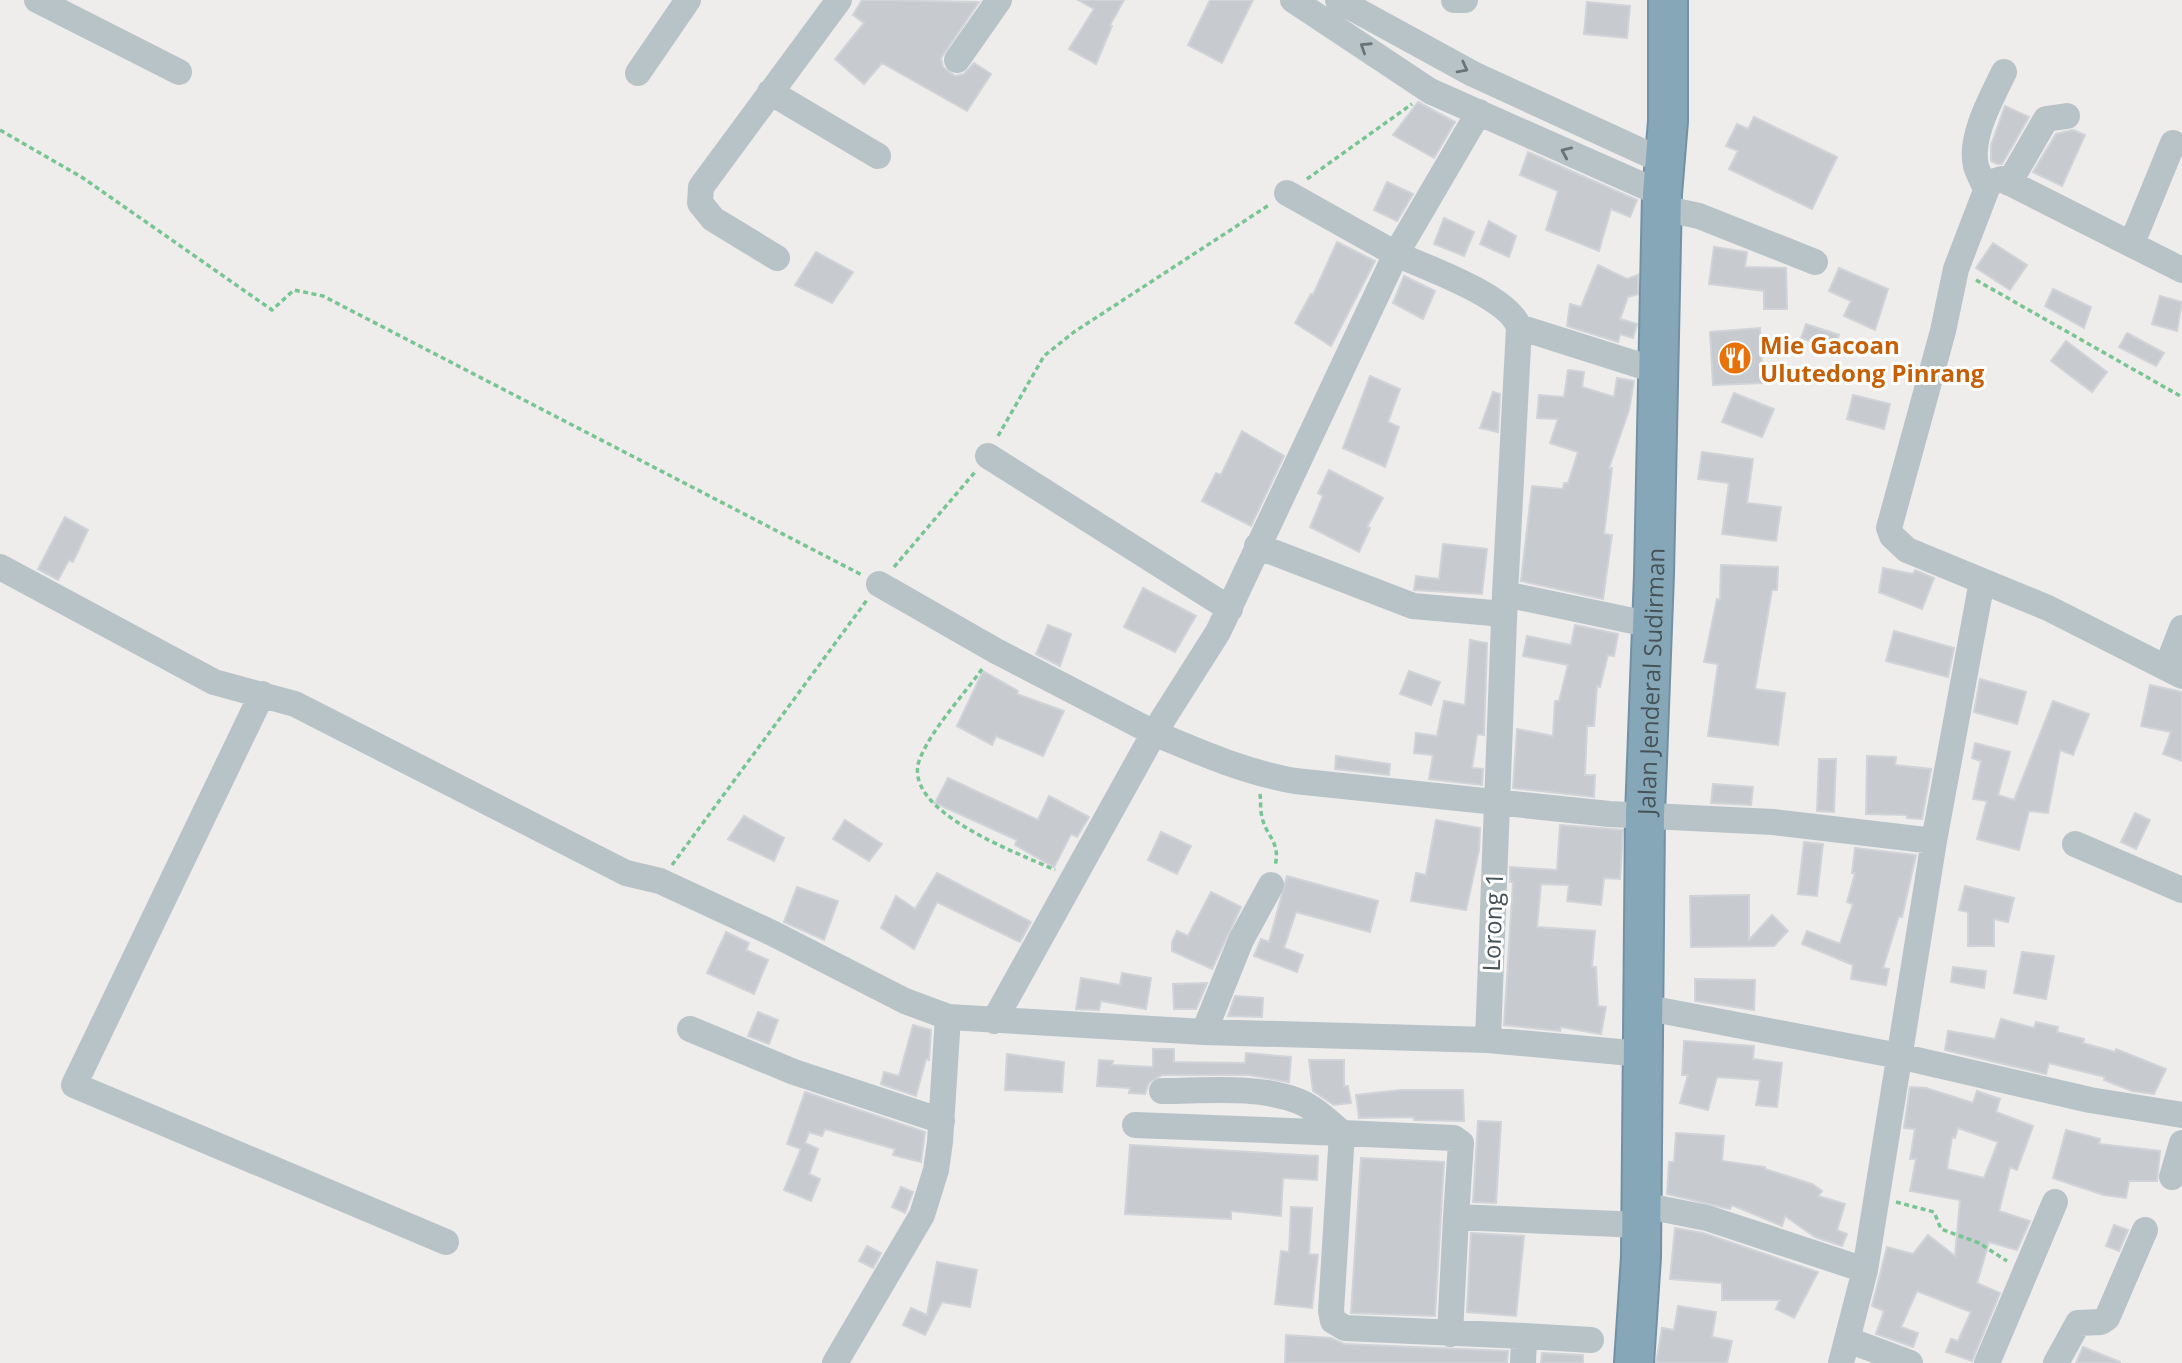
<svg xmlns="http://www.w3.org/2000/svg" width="2182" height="1363" viewBox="0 0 2182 1363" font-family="'Open Sans',sans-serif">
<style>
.building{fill:#c7cace;stroke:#d0d3d7;stroke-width:2;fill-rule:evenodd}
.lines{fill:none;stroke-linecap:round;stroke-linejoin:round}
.highway-casing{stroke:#7292a4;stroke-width:42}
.path{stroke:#77c692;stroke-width:3.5;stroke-dasharray:5 3.5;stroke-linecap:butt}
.minor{stroke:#b8c3c8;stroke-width:26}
.highway{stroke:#86a7b8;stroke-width:38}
.oneway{stroke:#68747a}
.labels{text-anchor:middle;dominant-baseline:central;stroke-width:6;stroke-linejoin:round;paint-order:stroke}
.food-label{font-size:24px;font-weight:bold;fill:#c56008;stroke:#fff;text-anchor:start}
.street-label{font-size:24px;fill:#465258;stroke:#fff}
</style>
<rect width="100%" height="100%" fill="#efecec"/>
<path class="building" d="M862,0L979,2L941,58L943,67L955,76L964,74L974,63L991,74L967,111L882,63L864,84L835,59L864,23L853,15Z
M1078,0H1124L1110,25L1112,26L1096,64L1069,49L1094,9Z
M1210,0H1253L1222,63L1188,45Z
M1587,2L1630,6L1627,38L1584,34Z
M1418,102L1455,122L1434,158L1393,135Z
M2005,106L2029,117L2002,164H1997L1991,161V145Z
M1754,117L1837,157L1812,209L1729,169L1738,151L1726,146L1737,124L1748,129Z
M2073,130L2085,135L2062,186L2033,172L2056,134Z
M1528,152L1637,200L1630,217L1611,209L1599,251L1546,230L1558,191L1520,175Z
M1387,182L1413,194L1397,221L1374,210Z
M1444,218L1474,232L1464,256L1434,244Z
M1489,221L1516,236L1509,257L1480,244Z
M1337,242L1375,261L1331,346L1295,323L1311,294L1313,295Z
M1993,243L2027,265L2010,290L1976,268Z
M1714,247L1747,252L1745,267L1786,268L1787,309H1764V291L1709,284Z
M816,252L853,272L832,303L795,285Z
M1598,265L1627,279L1638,275V294L1628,297L1620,319L1637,324L1633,338L1620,334L1618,342L1567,326L1570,304L1581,307Z
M1839,268L1888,289L1875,330L1844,316L1851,301L1829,291Z
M1404,276L1435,291L1423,319L1393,303Z
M2053,289L2091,307L2084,328L2045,306Z
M2160,296L2182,302L2177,331L2152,324Z
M1806,324L1839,335L1834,349L1801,338Z
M1760,328L1763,383L1713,385L1710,332Z
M2127,333L2164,353L2156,366L2119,347Z
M2066,341L2107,372L2092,392L2051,361Z
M1568,370L1584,372L1582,387L1614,397L1617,378L1634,381L1629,410L1609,468H1612L1604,534L1612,535L1603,599L1521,581L1532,486L1563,489L1564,483H1568L1578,452L1550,443L1558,419L1537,418L1539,395L1564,397Z
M1370,376L1400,389L1388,422L1399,427L1385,467L1343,448Z
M1493,392L1500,394L1498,432L1480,428Z
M1734,393L1774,409L1762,437L1722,422Z
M1853,395L1890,404L1884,429L1847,419Z
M1242,431L1284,456L1251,526L1202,501L1216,473L1221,475Z
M1702,452L1753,459L1747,503L1781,507L1776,541L1722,534L1729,483L1698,479Z
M1329,470L1383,498L1367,527L1370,528L1359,552L1310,527L1323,496L1318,493Z
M65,517L88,530L73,562L69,560L58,580L38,569Z
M1443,544L1487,549L1482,594L1414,590L1416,576L1439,579Z
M1721,565L1778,567L1777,590H1772L1755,689L1785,693L1778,745L1708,736L1718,664L1704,662L1717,599L1720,600Z
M1883,568L1913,574L1915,570L1934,578L1922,609L1879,592Z
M1143,588L1196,616L1175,652L1124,627Z
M1048,625L1071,634L1060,666L1036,654Z
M1575,625L1618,634L1614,656L1608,655L1600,687L1597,686L1594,726H1587L1585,775H1595L1594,797L1513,788L1517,729L1553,736L1555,701H1559L1568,665L1523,656L1527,636L1571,645Z
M1894,631L1954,648L1948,677L1886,661Z
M1470,640L1487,643L1484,735L1477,734L1472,768L1483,769L1482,785L1429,779L1433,755L1414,753L1416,733L1437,736L1444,701L1465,705Z
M983,671L1018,691L1017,694L1064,711L1043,756L996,736L992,745L957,726Z
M1409,671L1440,682L1431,705L1400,694Z
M1980,679L2026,692L2017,724L1974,712Z
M2150,685L2182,692V761L2163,754L2171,732L2141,726Z
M2053,701L2089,714L2073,755L2060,750L2048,813L2029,811L2019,850L1977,839L1987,801L1973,799L1981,761L1972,758L1975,743L2010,752L1998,795L2014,800Z
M1336,756L1390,764L1389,775L1335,769Z
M1867,756L1896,757L1895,765L1931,769L1922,819L1907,818V815L1866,814Z
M1819,759H1836L1834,812L1817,811Z
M948,778L1038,820L1049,796L1089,817L1077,837L1071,834L1054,867L1015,845L1017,840L935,803Z
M1713,784L1753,787L1751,805L1711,803Z
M2135,813L2150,820L2136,849L2121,842Z
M744,816L784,838L774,861L728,839Z
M845,820L882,844L869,861L833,839Z
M1436,820L1480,828L1479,850L1466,910L1411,901L1416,873L1426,875Z
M1560,825L1623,830L1620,879L1604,878L1601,905L1567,901L1569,885L1541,884L1537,927L1595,931L1592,967H1596L1598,1006L1606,1007L1601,1034L1561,1027L1560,1031L1504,1025L1513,882H1510V867L1557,870Z
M1161,832L1191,846L1177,874L1148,860Z
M1804,842L1823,844L1817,896L1798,894Z
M1855,848L1916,855L1902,917L1899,916L1883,968L1889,969L1886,985L1851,979L1853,965L1802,944L1807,931L1840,944L1853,904L1847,902L1855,873H1852Z
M937,873L1031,922L1020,942L937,902L914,949L881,928L896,896L915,909Z
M1287,876L1378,901L1370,932L1296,912L1284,948L1303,955L1297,972L1254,956L1261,939L1269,942Z
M1965,886L2014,898L2008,922L1994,919V946H1968V912L1959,910Z
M797,887L838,901L824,940L784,922Z
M1211,892L1241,907L1212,969L1172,951V942L1177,931L1188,936Z
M1749,895V940L1772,915L1788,931L1774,946L1691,947L1690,896Z
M726,932L749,943L746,950L768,960L754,994L707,973Z
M2022,952L2054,956L2046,999L2014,993Z
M1953,967L1986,971L1984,988L1951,982Z
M1122,973L1151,978L1146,1009L1101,1001L1099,1010L1076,1009L1081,978L1120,985Z
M1695,979L1755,980L1754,1010L1695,1001Z
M1207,983L1196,1009H1174L1173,984Z
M1235,996L1263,998L1262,1017L1228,1016Z
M758,1012L778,1020L769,1044L748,1036Z
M2001,1019L2034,1028L2036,1022L2058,1027L2057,1032L2084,1039L2083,1043L2115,1052L2116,1049L2166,1069L2154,1094L2132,1091L2104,1080L2105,1077L2049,1063L2046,1074L1945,1050L1948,1031L1995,1039Z
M913,1025L931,1030L929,1060L926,1059L916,1096L881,1084L884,1072L899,1076Z
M1684,1041L1754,1046L1753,1059L1782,1063L1777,1107L1756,1105L1760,1080L1717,1077L1708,1110L1680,1103L1688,1075H1682Z
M1153,1049H1174V1062L1245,1063L1246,1053L1291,1057L1289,1082L1249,1075H1162L1149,1083L1145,1094L1129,1093L1130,1088L1097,1086L1099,1060L1113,1061L1112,1065L1153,1067Z
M1007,1054L1064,1062L1062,1092L1005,1090Z
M1309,1060H1344V1086H1348L1351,1103L1334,1105L1313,1091Z
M1910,1087L1926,1088L1973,1103L1977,1091L2000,1099L1996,1112L2033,1126L2017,1170L2010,1167L1999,1211L2030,1221L2017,1250L1989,1242L1977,1283L2000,1293L1972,1361L1946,1352L1951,1339L1958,1341L1971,1312L1917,1291L1901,1327L1918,1333L1913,1347L1876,1334L1884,1311L1872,1306L1887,1247L1913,1254L1928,1235L1955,1256L1960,1200L1910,1191L1916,1159H1910L1915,1129L1904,1128ZM1958,1128L1998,1142L1984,1178L1947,1169L1952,1137L1955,1138Z
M1401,1090H1463L1464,1121L1414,1120V1117L1359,1118L1356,1095Z
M805,1092L925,1132L921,1162L893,1155L895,1149L825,1129L822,1136L809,1132L805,1143L818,1149L809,1174L820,1179L811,1201L784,1190L801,1149L787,1144Z
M1478,1121L1501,1122L1496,1203L1473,1202Z
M2066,1130L2100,1139L2099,1144L2160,1151L2157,1181H2129L2126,1198L2104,1195L2053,1178Z
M1676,1133L1724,1136L1722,1161L1765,1167V1169L1812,1184L1822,1191L1818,1196L1845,1204L1837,1230L1847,1234L1842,1246L1815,1237L1785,1216L1782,1226L1732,1205L1730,1209L1667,1194L1669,1162H1674Z
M1130,1145L1318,1156L1317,1180L1283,1178L1281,1216L1231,1211V1219L1125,1214Z
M1361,1158L1444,1162L1435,1316L1351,1313Z
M901,1187L913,1192L905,1213L892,1207Z
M1291,1207L1312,1208L1309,1254L1318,1255L1312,1308L1275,1304L1281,1251L1289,1252Z
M2114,1225L2128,1230L2119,1251L2106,1246Z
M1675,1228L1703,1233L1818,1272L1794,1318L1776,1309L1780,1300H1722V1283L1670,1279Z
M1471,1233L1524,1236L1516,1316L1467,1312Z
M867,1246L881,1253L873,1268L859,1261Z
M937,1262L977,1270L970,1307L942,1302L925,1335L903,1325L911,1308L927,1315Z
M1678,1306L1716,1312L1712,1337L1732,1341L1727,1363H1656L1662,1328L1674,1330Z
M1286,1335L1331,1338L1344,1344L1508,1351L1507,1363H1285Z
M2083,1347L2120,1362V1363H2076Z
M1542,1353L1583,1355V1363H1541Z"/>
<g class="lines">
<defs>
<g id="highway">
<path id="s1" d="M1634,1363L1641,1257L1645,815L1654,574L1662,194L1668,121V0"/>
</g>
</defs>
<use href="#highway" class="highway-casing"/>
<path class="path" d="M0,130L83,178L272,310L294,290L323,296L862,575
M1307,179L1412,104
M1976,280L2182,397
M998,436L1044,356L1074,332L1269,205
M894,567L975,472
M982,669C962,697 935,725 921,756C895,810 1019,853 1055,870
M1260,794C1261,801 1260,810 1262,817C1266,837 1281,841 1275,866
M672,865L867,600
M1896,1202L1934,1212L1941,1229L1979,1243L2007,1261"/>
<path class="minor" d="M37,0L179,72
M1293,0L1430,91L1662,194
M1338,0L1473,74L1665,162
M1454,0H1465
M957,60L999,0
M638,73L688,0
M770,92L878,156
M1479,112L1396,254C1427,268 1508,296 1519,327L1505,594L1488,1040
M2009,183L2046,119L2067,116
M1985,187C1982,180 1978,173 1976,166C1969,137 1992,97 2004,72
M1287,193L1396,254L1218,632L1154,733C1201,753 1245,772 1295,781L1609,814L1773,822L1934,841
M1662,208L1699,216L1815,262
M2132,243L2173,143
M777,258L713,219L700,203L701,187L839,0
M2182,270L2002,179L1989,183L1956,269L1943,331L1889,528L1892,536L1907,550L2048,608L2182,676
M1519,327L1658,371
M988,456L1230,609
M1257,546L1413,606L1504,614
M0,567L214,682L295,704L626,873L660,881L772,933L905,1001L948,1017L1204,1032L1488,1040L1642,1054
M879,584L996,651L1154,733L994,1021
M1505,594L1652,625
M2167,667L2182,628
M262,694L74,1085L446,1242
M2075,844L2182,890
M1643,1007L1899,1056L2090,1100L2182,1115
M690,1029L794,1072L942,1121
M1204,1032L1241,940L1271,885
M1162,1091C1205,1091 1257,1085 1298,1101C1315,1108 1328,1121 1342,1133
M1135,1125L1342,1133
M2172,1177L2182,1143
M1642,1205L1707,1218L1865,1270
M1450,1334L1456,1217
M1524,1336L1591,1340
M1848,1340L1910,1363
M835,1363L922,1215L936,1170L940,1142L948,1017
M1523,1363L1524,1336L1345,1328L1333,1321L1331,1311L1342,1133L1454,1138L1461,1143L1456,1217L1641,1225
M1841,1363L1865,1270L1934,841L1982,581
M1987,1363L2055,1202
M2056,1363L2078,1323L2101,1322L2107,1318L2145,1230"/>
<use href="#highway" class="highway"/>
</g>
<defs><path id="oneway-chevron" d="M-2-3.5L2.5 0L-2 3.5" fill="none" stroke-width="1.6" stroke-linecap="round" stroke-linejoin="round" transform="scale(1.75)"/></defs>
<g class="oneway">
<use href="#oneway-chevron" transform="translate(1365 47) rotate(-147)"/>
<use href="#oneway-chevron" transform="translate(1463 68) rotate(28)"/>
<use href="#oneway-chevron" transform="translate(1566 152) rotate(-156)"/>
</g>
<defs>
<symbol id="restaurant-disc" viewBox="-11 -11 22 22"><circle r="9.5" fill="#e8710a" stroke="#fff"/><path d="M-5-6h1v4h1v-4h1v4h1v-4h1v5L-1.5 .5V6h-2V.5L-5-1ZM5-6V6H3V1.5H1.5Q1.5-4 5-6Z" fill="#fff"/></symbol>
</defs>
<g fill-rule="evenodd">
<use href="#restaurant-disc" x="1716" y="339" width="38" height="38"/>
</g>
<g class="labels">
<g class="food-label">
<text x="1760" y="344">Mie Gacoan<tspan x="1760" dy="28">Ulutedong Pinrang</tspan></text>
</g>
<g class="street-label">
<text stroke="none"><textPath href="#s1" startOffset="682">Jalan Jenderal Sudirman</textPath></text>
<text transform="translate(1492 922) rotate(-88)">Lorong 1</text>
</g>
</g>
</svg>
